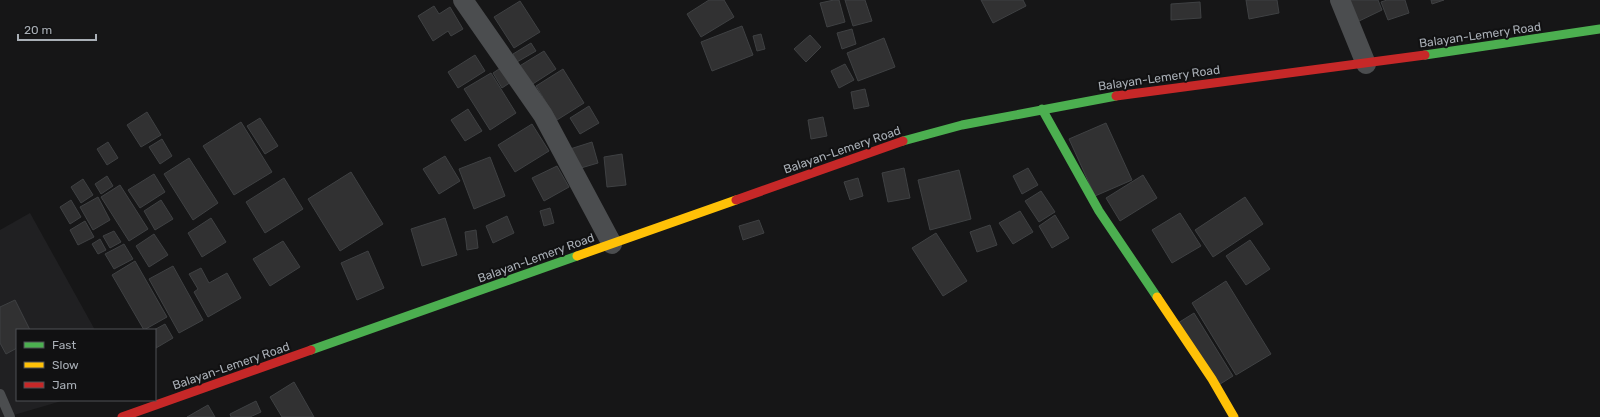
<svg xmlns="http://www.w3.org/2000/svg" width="1600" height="417" viewBox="0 0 1600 417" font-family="Rubik,sans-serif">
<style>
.built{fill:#202022}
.building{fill:#313132;stroke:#3f4143}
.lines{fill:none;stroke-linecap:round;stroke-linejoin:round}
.lane{stroke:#4b4d4f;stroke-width:10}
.street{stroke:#4b4d4f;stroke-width:20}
.fast{stroke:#4caf50;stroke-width:9}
.slow{stroke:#ffc107;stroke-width:9}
.jam{stroke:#c62828;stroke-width:9}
.labels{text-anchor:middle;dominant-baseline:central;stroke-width:4;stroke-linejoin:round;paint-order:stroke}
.street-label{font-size:12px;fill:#a9afb6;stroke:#111112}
</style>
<rect width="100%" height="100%" fill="#161617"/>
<path class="built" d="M30,213L95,330H17V400H65L7,417H0V230Z"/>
<path class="building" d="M709,0H724L734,17L701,37L687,14Z
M834,0H839L845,22L827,27L820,3Z
M845,0H865L872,21L853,26Z
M981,0H1023L1026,6L993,23Z
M1246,0H1277L1279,13L1249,19Z
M1345,0H1378L1382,10L1355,23Z
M1387,0H1405L1409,13L1388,20L1381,2Z
M1431,0H1444L1432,4Z
M520,1L540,32L514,48L494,17Z
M1200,2L1201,18L1171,20V4Z
M434,6L439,14L450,7L463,29L451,36L448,31L433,41L418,16Z
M742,26L753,55L712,71L701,42Z
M852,29L856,44L842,49L837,33Z
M761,34L765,49L757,51L753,36Z
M810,35L821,47L806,62L794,49Z
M884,38L895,67L858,81L847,53Z
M531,43L536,51L517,62L513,54Z
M544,51L556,69L525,89L513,70Z
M475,55L485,71L458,88L448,72Z
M845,64L854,80L839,88L831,71Z
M502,67L511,82L502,88L493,73Z
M563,69L584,103L557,120L536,86Z
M491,73L516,113L490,130L464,89Z
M865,89L869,106L854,109L851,92Z
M589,106L599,123L580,134L570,118Z
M468,109L482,131L465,141L451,120Z
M147,112L161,135L141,147L127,125Z
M823,117L827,136L811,139L808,120Z
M260,118L278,146L265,154L247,126Z
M241,122L272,172L234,195L203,146Z
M1106,123L1132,180L1095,196L1069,139Z
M532,124L549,151L515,172L498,145Z
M162,139L172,156L160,164L149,147Z
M108,142L118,158L107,165L97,149Z
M592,142L598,163L574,170L567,150Z
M622,154L626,185L607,187L604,157Z
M445,156L460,181L439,194L423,169Z
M490,157L505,196L474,209L459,169Z
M189,158L218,203L193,220L164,174Z
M557,166L569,187L544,201L532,178Z
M904,168L910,198L888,202L882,173Z
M1028,168L1038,185L1022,194L1013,176Z
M959,170L971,219L930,230L918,180Z
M351,172L383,224L340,251L308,199Z
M154,174L165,192L140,208L128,190Z
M1143,175L1157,198L1120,221L1106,198Z
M107,176L113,186L101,194L95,184Z
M284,178L303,209L265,233L246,202Z
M858,178L863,196L850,200L844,182Z
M83,179L93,195L81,203L71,187Z
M120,185L148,229L129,241L101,197Z
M1041,191L1055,212L1039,222L1025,201Z
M98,197L110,220L93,230L80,207Z
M1245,197L1263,224L1213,257L1195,230Z
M71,200L81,217L70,224L60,207Z
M161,200L173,219L155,230L144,211Z
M550,208L554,223L544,226L540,211Z
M1020,211L1033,232L1013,244L999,223Z
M1180,213L1201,246L1172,263L1152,230Z
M1055,215L1069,238L1052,248L1039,226Z
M507,216L514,233L493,243L486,226Z
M211,218L226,242L202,257L188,233Z
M445,218L457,255L422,266L411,229Z
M759,220L764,233L743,240L739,226Z
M85,221L94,237L78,245L70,230Z
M990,225L997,245L977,252L970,232Z
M476,230L478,248L467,250L465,232Z
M114,231L121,242L110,248L103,236Z
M936,233L967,281L943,296L912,248Z
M154,234L168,255L149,267L136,246Z
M100,239L106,250L98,254L92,244Z
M1250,240L1270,269L1246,285L1226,256Z
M283,241L300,267L270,286L253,259Z
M124,244L133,259L114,269L105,254Z
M368,251L384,288L357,300L341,263Z
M135,261L167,317L144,330L112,275Z
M173,266L203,320L179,333L149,279Z
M201,268L209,283L227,273L241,298L208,317L194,292L198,289L189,274Z
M1226,281L1271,354L1236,375L1192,303Z
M15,300L30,330H17V348L6,354L0,343V307Z
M1194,313L1233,376L1217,386L1178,323Z
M165,324L173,338L156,348L154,330Z
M294,382L314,417H282L270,397Z
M256,401L261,412L250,417H231L230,414Z
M208,405L215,417H187Z"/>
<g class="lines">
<path class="lane" d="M0,394L10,417"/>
<path class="street" d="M463,0L543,115L612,244
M1340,0L1366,64"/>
<path class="fast" d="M1425,55L1600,29
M1042,109L1099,211L1157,297
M903,141L962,125L1116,96
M311,350L577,256"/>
<path class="slow" d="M577,256L736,200
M1157,297L1212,379L1234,417"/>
<path class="jam" d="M1116,96L1425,55
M736,200L903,141
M122,417L311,350"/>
</g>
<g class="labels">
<g class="street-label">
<text transform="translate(1480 35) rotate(-8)">Balayan-Lemery Road</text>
<text transform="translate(1159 78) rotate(-8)">Balayan-Lemery Road</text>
<text transform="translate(842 150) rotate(-19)">Balayan-Lemery Road</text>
<text transform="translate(536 258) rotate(-20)">Balayan-Lemery Road</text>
<text transform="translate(231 366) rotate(-19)">Balayan-Lemery Road</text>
</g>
</g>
<rect x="16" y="329" width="140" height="72" fill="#111112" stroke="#4e5054"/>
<rect x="24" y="342" width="20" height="6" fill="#4caf50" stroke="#4e5054"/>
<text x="52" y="349" font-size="12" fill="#a9afb6">Fast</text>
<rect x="24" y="362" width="20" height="6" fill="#ffc107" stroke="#4e5054"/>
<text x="52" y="369" font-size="12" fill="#a9afb6">Slow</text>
<rect x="24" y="382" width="20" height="6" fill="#c62828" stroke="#4e5054"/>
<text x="52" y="389" font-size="12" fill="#a9afb6">Jam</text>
<path d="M18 34v6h78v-6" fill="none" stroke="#a9afb6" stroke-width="2"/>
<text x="24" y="34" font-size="12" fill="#a9afb6" stroke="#111112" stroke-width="3" paint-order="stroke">20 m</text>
</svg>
